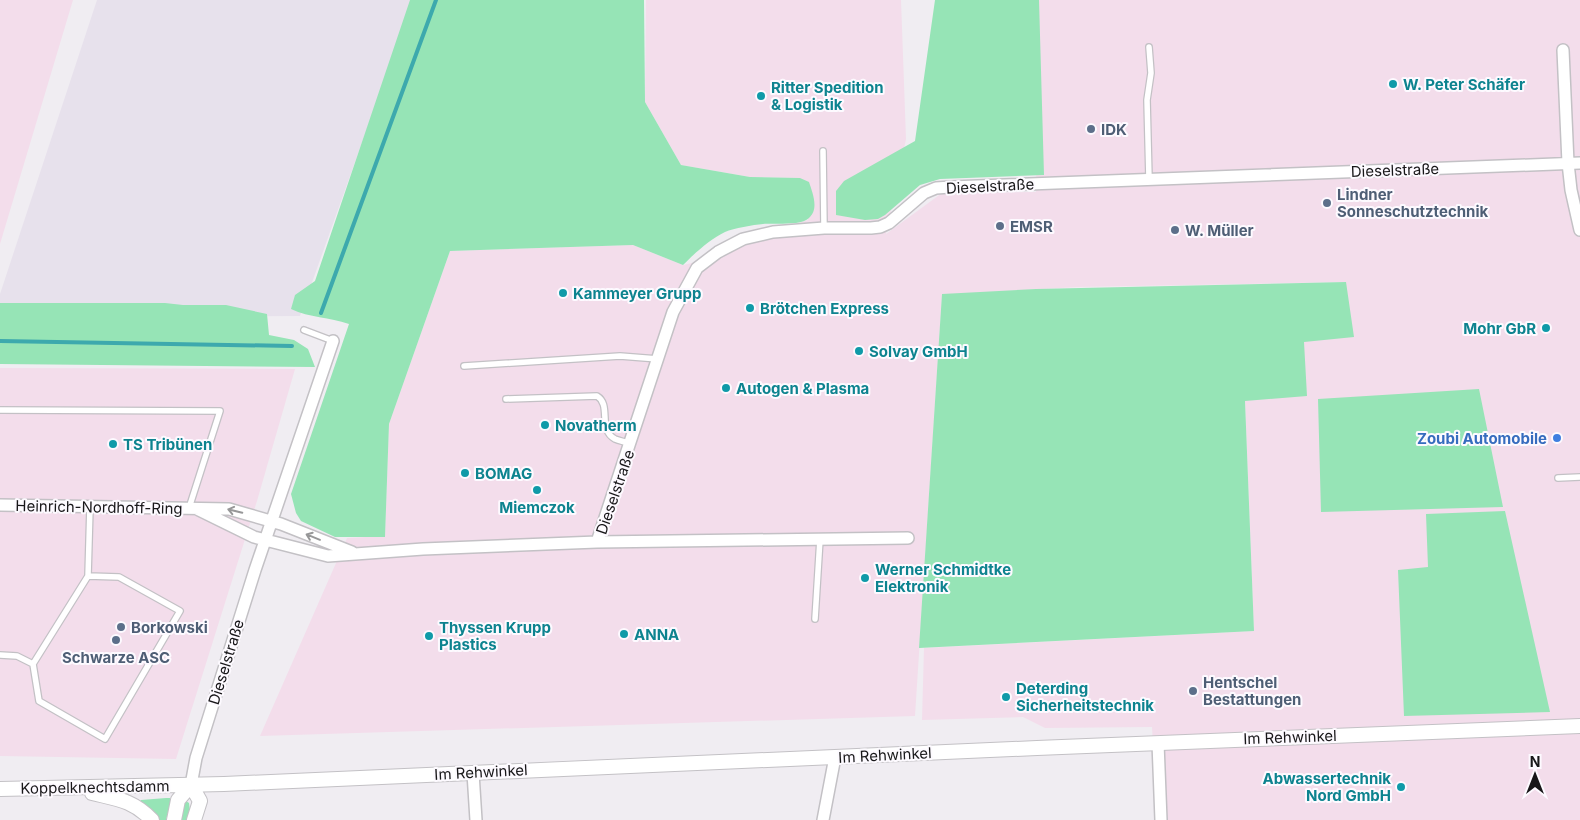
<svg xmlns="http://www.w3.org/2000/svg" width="1580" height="820" viewBox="0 0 1580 820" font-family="Inter,sans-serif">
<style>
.commercial{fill:#f3ddeb}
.built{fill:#e7e1ec}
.green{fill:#96e4b6}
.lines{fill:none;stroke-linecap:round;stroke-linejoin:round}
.stream{stroke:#3da9ad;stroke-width:4}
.service-casing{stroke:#c3c1c5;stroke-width:8}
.minor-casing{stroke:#c3c1c5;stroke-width:14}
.tertiary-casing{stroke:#c3c1c5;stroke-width:16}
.service{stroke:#fff;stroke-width:5.5}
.minor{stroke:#fff;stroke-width:11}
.tertiary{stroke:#fff;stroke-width:14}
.oneway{stroke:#979798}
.culture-dot{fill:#0f9aa8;stroke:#fdfaff;stroke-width:2}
.service-dot{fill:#5c6f8a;stroke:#fdfaff;stroke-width:2}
.shop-dot{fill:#3f7fe0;stroke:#fdfaff;stroke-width:2}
.labels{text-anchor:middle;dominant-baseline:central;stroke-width:4;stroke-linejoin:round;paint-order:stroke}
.culture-label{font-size:15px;font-weight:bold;fill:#0d838f;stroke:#fdfaff;text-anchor:start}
.service-label{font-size:15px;font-weight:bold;fill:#4e5e75;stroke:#fdfaff;text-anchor:start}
.street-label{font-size:15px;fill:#181719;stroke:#fdfaff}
.shop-label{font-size:15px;font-weight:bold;fill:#366cbe;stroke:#fdfaff;text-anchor:end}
</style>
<rect width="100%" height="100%" fill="#f0edf2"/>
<path class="commercial" d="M0,0H73L0,244Z
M646,0H901L906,139L886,234L942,193L1036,192L1038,0H1580V820H1157L1152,727L1045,728L1023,717L922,720L924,648L1254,631L1245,400L1304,342L1346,282L1077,287L942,295L915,716L260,736L347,538L385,536L389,424L450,251L633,245L683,265L715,258L743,239L797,230L798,223L808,220L800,178L750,177L681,165L645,102Z
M0,368L295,369L257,501L176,759L0,756Z"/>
<path class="built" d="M97,0H413L300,316L0,317V294Z"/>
<path class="green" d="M410,0H644L645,102L681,165L750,177L800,178L809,182C813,194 819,209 809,218C801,226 774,223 763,224C753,225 734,228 725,232C710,239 694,254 683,265L633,245L450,251L389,424L385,537H335L301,521L296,513L291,494L349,324C329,317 310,318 291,309L295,295L315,281Z
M935,0H1039L1044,175L940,179L920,185L885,215L878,219L865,220L836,215V191L844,181L915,141Z
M1346,282L1354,337L1304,342L1307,396L1245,401L1254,631L919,648L942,294L1036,289Z
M0,303H165L183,305H226L267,314L269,335L294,340L308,349L315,367L0,364Z
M1479,389L1503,507L1321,512L1318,399Z
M1505,511L1550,712L1404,716L1398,570L1428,567L1426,514Z
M166,798H170L171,802L166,820H159L140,802L141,800Z
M186,801L189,803L190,811L187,820H180L184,803Z"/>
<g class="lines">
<path class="stream" d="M321,313L436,0
M0,341L292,346"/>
<defs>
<path id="service" d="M1149,47L1151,73L1147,100L1149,179
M823,151L824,228
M304,330L333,341
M464,366L620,356L658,359
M506,399L597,396C612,405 597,429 615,439C620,441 626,442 631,444
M0,410L220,411L189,508
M1558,478L1580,477
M88,576L119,577L180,611L105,739L39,701L33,664Z
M88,576L90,507
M815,619L820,539
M0,655L17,656L33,664"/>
<path id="minor" d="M1563,50L1568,163L1571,190L1580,230
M0,505L229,509L281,524L352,552
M197,509L254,537L328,556L423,549L597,542L673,312L697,268L718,252L743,239L773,232L824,228H871L880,227L889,223L924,193L936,188L951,187L1580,163
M597,542L908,538
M1158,743L1161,820
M473,773L476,820
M191,785L196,758L255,570L333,341
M823,820L835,757"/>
<path id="tertiary" d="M191,785L200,801L194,820
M0,789L224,784L1037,748L1580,726
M92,793C117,799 133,800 152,820
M174,820L178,800L191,785"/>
</defs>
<use href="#service" class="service-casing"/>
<use href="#minor" class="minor-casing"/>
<use href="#tertiary" class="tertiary-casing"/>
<use href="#service" class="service"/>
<use href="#minor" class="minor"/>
<use href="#tertiary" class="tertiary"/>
</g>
<defs><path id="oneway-shaft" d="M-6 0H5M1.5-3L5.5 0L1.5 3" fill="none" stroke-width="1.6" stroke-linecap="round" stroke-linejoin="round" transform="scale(1.25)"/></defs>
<g class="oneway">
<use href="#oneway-shaft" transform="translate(235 511) rotate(-166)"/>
<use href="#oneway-shaft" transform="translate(313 537) rotate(-158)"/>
</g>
<g class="culture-dot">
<circle cx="1393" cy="84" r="5"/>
<circle cx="761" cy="96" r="5"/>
<circle cx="563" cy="293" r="5"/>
<circle cx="750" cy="308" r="5"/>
<circle cx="1546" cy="328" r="5"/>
<circle cx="859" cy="351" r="5"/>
<circle cx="726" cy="388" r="5"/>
<circle cx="545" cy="425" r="5"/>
<circle cx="113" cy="444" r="5"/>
<circle cx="465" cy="473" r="5"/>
<circle cx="537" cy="490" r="5"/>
<circle cx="865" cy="578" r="5"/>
<circle cx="624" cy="634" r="5"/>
<circle cx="429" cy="636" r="5"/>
<circle cx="1006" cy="697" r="5"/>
<circle cx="1401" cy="787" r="5"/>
</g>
<g class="service-dot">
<circle cx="1091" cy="129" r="5"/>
<circle cx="1327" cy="203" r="5"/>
<circle cx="1000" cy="226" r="5"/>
<circle cx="1175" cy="230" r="5"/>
<circle cx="121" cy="627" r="5"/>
<circle cx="116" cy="640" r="5"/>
<circle cx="1193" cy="691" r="5"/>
</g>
<circle class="shop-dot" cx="1557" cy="438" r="5"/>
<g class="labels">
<g class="culture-label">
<text x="1403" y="84">W. Peter Schäfer</text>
<text x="771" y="87">Ritter Spedition<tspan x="771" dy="17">&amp; Logistik</tspan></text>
<text x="573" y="293">Kammeyer Grupp</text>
<text x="760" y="308">Brötchen Express</text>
<text x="1536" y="328" text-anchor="end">Mohr GbR</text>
<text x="869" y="351">Solvay GmbH</text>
<text x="736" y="388">Autogen &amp; Plasma</text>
<text x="555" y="425">Novatherm</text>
<text x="123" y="444">TS Tribünen</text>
<text x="475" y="473">BOMAG</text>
<text x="537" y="507" text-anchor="middle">Miemczok</text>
<text x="875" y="569">Werner Schmidtke<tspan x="875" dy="17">Elektronik</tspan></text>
<text x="439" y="627">Thyssen Krupp<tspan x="439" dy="17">Plastics</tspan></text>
<text x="634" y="634">ANNA</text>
<text x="1016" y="688">Deterding<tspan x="1016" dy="17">Sicherheitstechnik</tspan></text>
<text x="1391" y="778" text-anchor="end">Abwassertechnik<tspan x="1391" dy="17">Nord GmbH</tspan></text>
</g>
<g class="service-label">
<text x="1101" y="129">IDK</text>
<text x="1337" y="194">Lindner<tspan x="1337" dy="17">Sonneschutztechnik</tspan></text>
<text x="1010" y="226">EMSR</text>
<text x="1185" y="230">W. Müller</text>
<text x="131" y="627">Borkowski</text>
<text x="116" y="657" text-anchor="middle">Schwarze ASC</text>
<text x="1203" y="682">Hentschel<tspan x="1203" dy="17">Bestattungen</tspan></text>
</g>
<g class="street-label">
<text transform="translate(1395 170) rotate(-2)">Dieselstraße</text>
<text transform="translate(990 186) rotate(-3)">Dieselstraße</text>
<text transform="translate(615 492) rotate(-71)">Dieselstraße</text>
<text transform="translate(99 507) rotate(1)">Heinrich-Nordhoff-Ring</text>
<text transform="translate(226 662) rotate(-73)">Dieselstraße</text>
<text transform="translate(1290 737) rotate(-2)">Im Rehwinkel</text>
<text transform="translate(885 755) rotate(-3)">Im Rehwinkel</text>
<text transform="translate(481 772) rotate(-3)">Im Rehwinkel</text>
<text transform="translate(95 787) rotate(-1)">Koppelknechtsdamm</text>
</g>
<g class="shop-label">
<text x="1547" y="438">Zoubi Automobile</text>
</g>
</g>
<g transform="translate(1535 775)" stroke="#fdfaff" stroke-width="4" paint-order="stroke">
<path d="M0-4L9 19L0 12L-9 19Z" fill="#181719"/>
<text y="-8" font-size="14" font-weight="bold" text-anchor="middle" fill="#181719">N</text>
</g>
</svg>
